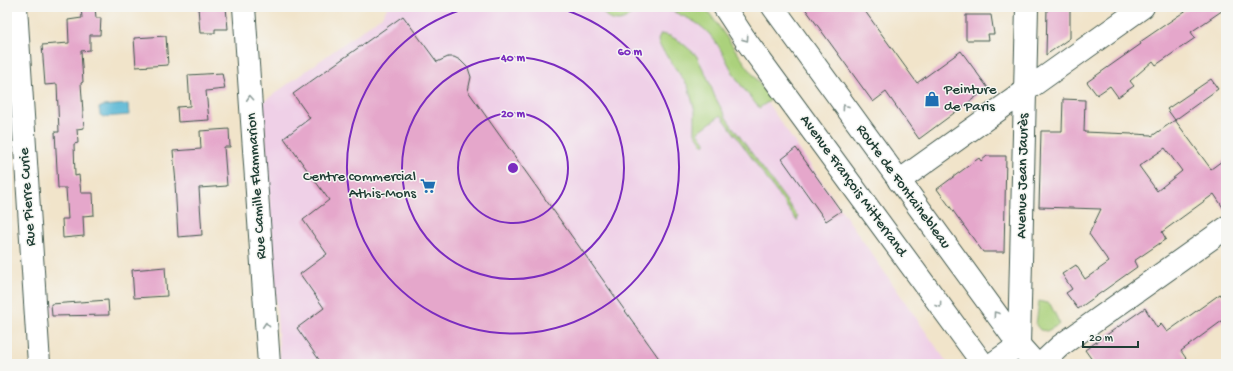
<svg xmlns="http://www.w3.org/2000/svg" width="1233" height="371" viewBox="0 0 1233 371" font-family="'Gochi Hand',sans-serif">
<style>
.built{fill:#efd0e7}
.green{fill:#abd17b;stroke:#658758}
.water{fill:#55b6d4;stroke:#3a7a84}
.building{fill:#e5a7cb;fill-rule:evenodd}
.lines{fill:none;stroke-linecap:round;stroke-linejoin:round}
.minor-casing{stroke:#3e564a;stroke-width:24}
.major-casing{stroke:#3e564a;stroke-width:24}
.minor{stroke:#fff;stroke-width:22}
.major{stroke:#fff;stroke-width:22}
.oneway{stroke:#8f9e9a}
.ring{fill:none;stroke:#7b2cbf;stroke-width:2}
.labels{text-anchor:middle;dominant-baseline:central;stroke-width:3;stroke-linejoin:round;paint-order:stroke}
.poi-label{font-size:15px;fill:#1f3d34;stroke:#f6f6f2;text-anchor:start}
.street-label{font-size:15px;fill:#1f3d34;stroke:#f6f6f2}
.centre{fill:#7b2cbf;stroke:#f6f6f2;stroke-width:2}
.ring-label{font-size:12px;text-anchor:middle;font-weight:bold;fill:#7b2cbf;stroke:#f6f6f2;stroke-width:3;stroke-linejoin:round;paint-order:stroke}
</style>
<rect width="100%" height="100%" fill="#f6f6f2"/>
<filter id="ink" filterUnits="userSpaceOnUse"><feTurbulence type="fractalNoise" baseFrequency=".025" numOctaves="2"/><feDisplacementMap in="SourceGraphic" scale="8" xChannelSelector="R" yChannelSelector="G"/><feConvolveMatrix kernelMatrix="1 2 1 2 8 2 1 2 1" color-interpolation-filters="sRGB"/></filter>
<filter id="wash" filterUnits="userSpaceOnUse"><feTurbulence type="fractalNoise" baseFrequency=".012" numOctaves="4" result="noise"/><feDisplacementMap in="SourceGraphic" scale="16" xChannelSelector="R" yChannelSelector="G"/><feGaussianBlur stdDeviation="0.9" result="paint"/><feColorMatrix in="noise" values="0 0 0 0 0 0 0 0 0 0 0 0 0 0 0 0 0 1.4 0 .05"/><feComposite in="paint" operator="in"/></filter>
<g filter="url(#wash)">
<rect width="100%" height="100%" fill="#f1e4ca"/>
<path class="built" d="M388,7H701L948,364H280L263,102L382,16Z"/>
<path class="green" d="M601,7H634C629,26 606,25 601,7Z
M666,7H705L771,100L759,108C752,99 745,91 738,81C727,64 720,42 703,28C692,18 677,15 666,7Z
M661,34L670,36L681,42L696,55L708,79L715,97L727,119L798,217L797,221L721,115L698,132L705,142V144L703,145L695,133V111L688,86L659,45L658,40Z
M1039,301L1050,304L1060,324L1047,331L1040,330L1036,325Z"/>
<path class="water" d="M128,104L129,115L104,117L100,115L99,108L103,106Z"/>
<g id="blocks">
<path class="building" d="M81,7H95L96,18H101L100,35H90V50L81,51L83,82L81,83L84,128L77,129L78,143L74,144L75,176L79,175L81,193H93L94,215L83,216L84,236L63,238L62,219H68L66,188H58L55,132H59L57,84L45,85L42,45L69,43L68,20L82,18Z
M198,7H226L228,29H215V33H200Z
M804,7H862L917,83L961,51L988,88L919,139L886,92L873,102Z
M1047,7H1070V38L1046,55Z
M1191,7L1226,8L1191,32L1195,38L1156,65L1153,61L1130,81L1134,86L1118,97L1110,86L1097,95L1087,82L1141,44L1140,42Z
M966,15H991L994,34H988L989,40H966Z
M403,16L437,62L448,57H454L460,60L468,68L471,77L468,91L663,364H322L297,328L324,308L300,274L327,254L303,220L329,200L284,138L310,118L293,94Z
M166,36L168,65L136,67L134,38Z
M222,73L225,89L206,91L209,120L178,122L177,107L190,106L188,75Z
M1211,79L1218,89L1175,120L1167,109Z
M1063,99L1085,100L1084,132L1132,134L1133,135L1135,134L1151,135L1152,136L1175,120L1211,169L1226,158V212L1214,194L1162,232L1166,239L1134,261L1137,267L1078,309L1066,293L1072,289L1062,274L1076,265L1085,279L1109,262L1089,234L1101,209L1039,207L1041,131H1062ZM1165,148L1182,171L1157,191L1139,166Z
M229,129L230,147H224L227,186L199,188L202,235L178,237L175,183H176L173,151L201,149L200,131Z
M796,148L841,211L826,221L782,159Z
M987,156H1006L1004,252H983L937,189L979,158L981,161Z
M165,267L167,296L134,298L132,270Z
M1220,294L1226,302V318L1181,351L1190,364H1095L1085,350L1145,308L1157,328L1161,324L1167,332Z
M108,300L109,315L52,316L51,304Z"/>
</g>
</g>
<g filter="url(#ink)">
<use href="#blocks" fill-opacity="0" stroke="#3e564a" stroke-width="1"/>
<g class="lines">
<defs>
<path id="minor" d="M16,7L39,364
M244,7L269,364
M899,181L1143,7
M992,364L1019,345L1027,7
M1041,364L1060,346L1226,228"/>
<path id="major" d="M724,7L747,42L983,364
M773,7L1019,345L1036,364"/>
</defs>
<use href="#minor" class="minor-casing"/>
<use href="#major" class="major-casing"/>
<use href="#minor" class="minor"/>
<use href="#major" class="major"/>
</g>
<defs><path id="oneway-chevron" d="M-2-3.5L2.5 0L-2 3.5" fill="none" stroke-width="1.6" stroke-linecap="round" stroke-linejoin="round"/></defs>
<g class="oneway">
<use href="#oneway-chevron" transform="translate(746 39) rotate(55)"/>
<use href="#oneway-chevron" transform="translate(250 98) rotate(-94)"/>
<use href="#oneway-chevron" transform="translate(845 107) rotate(-126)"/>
<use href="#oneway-chevron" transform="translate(939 305) rotate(54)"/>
<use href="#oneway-chevron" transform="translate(996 314) rotate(-126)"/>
<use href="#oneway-chevron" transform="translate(266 325) rotate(-94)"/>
</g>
</g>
<g class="ring">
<circle cx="513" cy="168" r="55"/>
<circle cx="513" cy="168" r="111"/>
<path d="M555 7A166 166 0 1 1 471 7"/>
</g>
<defs>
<symbol id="shop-bare" viewBox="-9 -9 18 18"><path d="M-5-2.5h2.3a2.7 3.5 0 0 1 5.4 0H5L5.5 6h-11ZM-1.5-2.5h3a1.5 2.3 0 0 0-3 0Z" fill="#1f6fb2" stroke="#f6f6f2" stroke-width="2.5" paint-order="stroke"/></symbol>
<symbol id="supermarket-bare" viewBox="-9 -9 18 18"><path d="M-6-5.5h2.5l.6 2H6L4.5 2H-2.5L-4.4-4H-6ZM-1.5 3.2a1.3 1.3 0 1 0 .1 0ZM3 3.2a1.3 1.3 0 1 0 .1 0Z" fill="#1f6fb2" stroke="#f6f6f2" stroke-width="2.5" paint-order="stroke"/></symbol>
</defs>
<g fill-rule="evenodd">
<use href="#shop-bare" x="921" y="88" width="22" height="22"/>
<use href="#supermarket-bare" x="417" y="175" width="22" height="22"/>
</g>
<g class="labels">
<g class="poi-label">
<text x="944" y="90">Peinture<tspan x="944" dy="17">de Paris</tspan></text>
<text x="416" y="177" text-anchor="end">Centre commercial<tspan x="416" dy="17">Athis-Mons</tspan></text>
</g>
<g class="street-label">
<text transform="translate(1023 176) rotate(-89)">Avenue Jean Jaurès</text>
<text transform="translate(257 186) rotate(-94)">Rue Camille Flammarion</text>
<text transform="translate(853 186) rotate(54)">Avenue François Mitterrand</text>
<text transform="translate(903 187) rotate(54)">Route de Fontainebleau</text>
<text transform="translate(28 197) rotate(-94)">Rue Pierre Curie</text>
</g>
</g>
<circle cx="513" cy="168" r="6" class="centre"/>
<g class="ring-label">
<text x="630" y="55">60 m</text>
<text x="513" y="61">40 m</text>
<text x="513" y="117">20 m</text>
</g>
<rect width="1233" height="371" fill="none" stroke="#f6f6f2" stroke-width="24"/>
<path d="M1083 341v6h55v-6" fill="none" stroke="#1f3d34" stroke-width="2"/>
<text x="1089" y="341" font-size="12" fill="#1f3d34" stroke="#f6f6f2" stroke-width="3" paint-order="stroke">20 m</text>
</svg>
